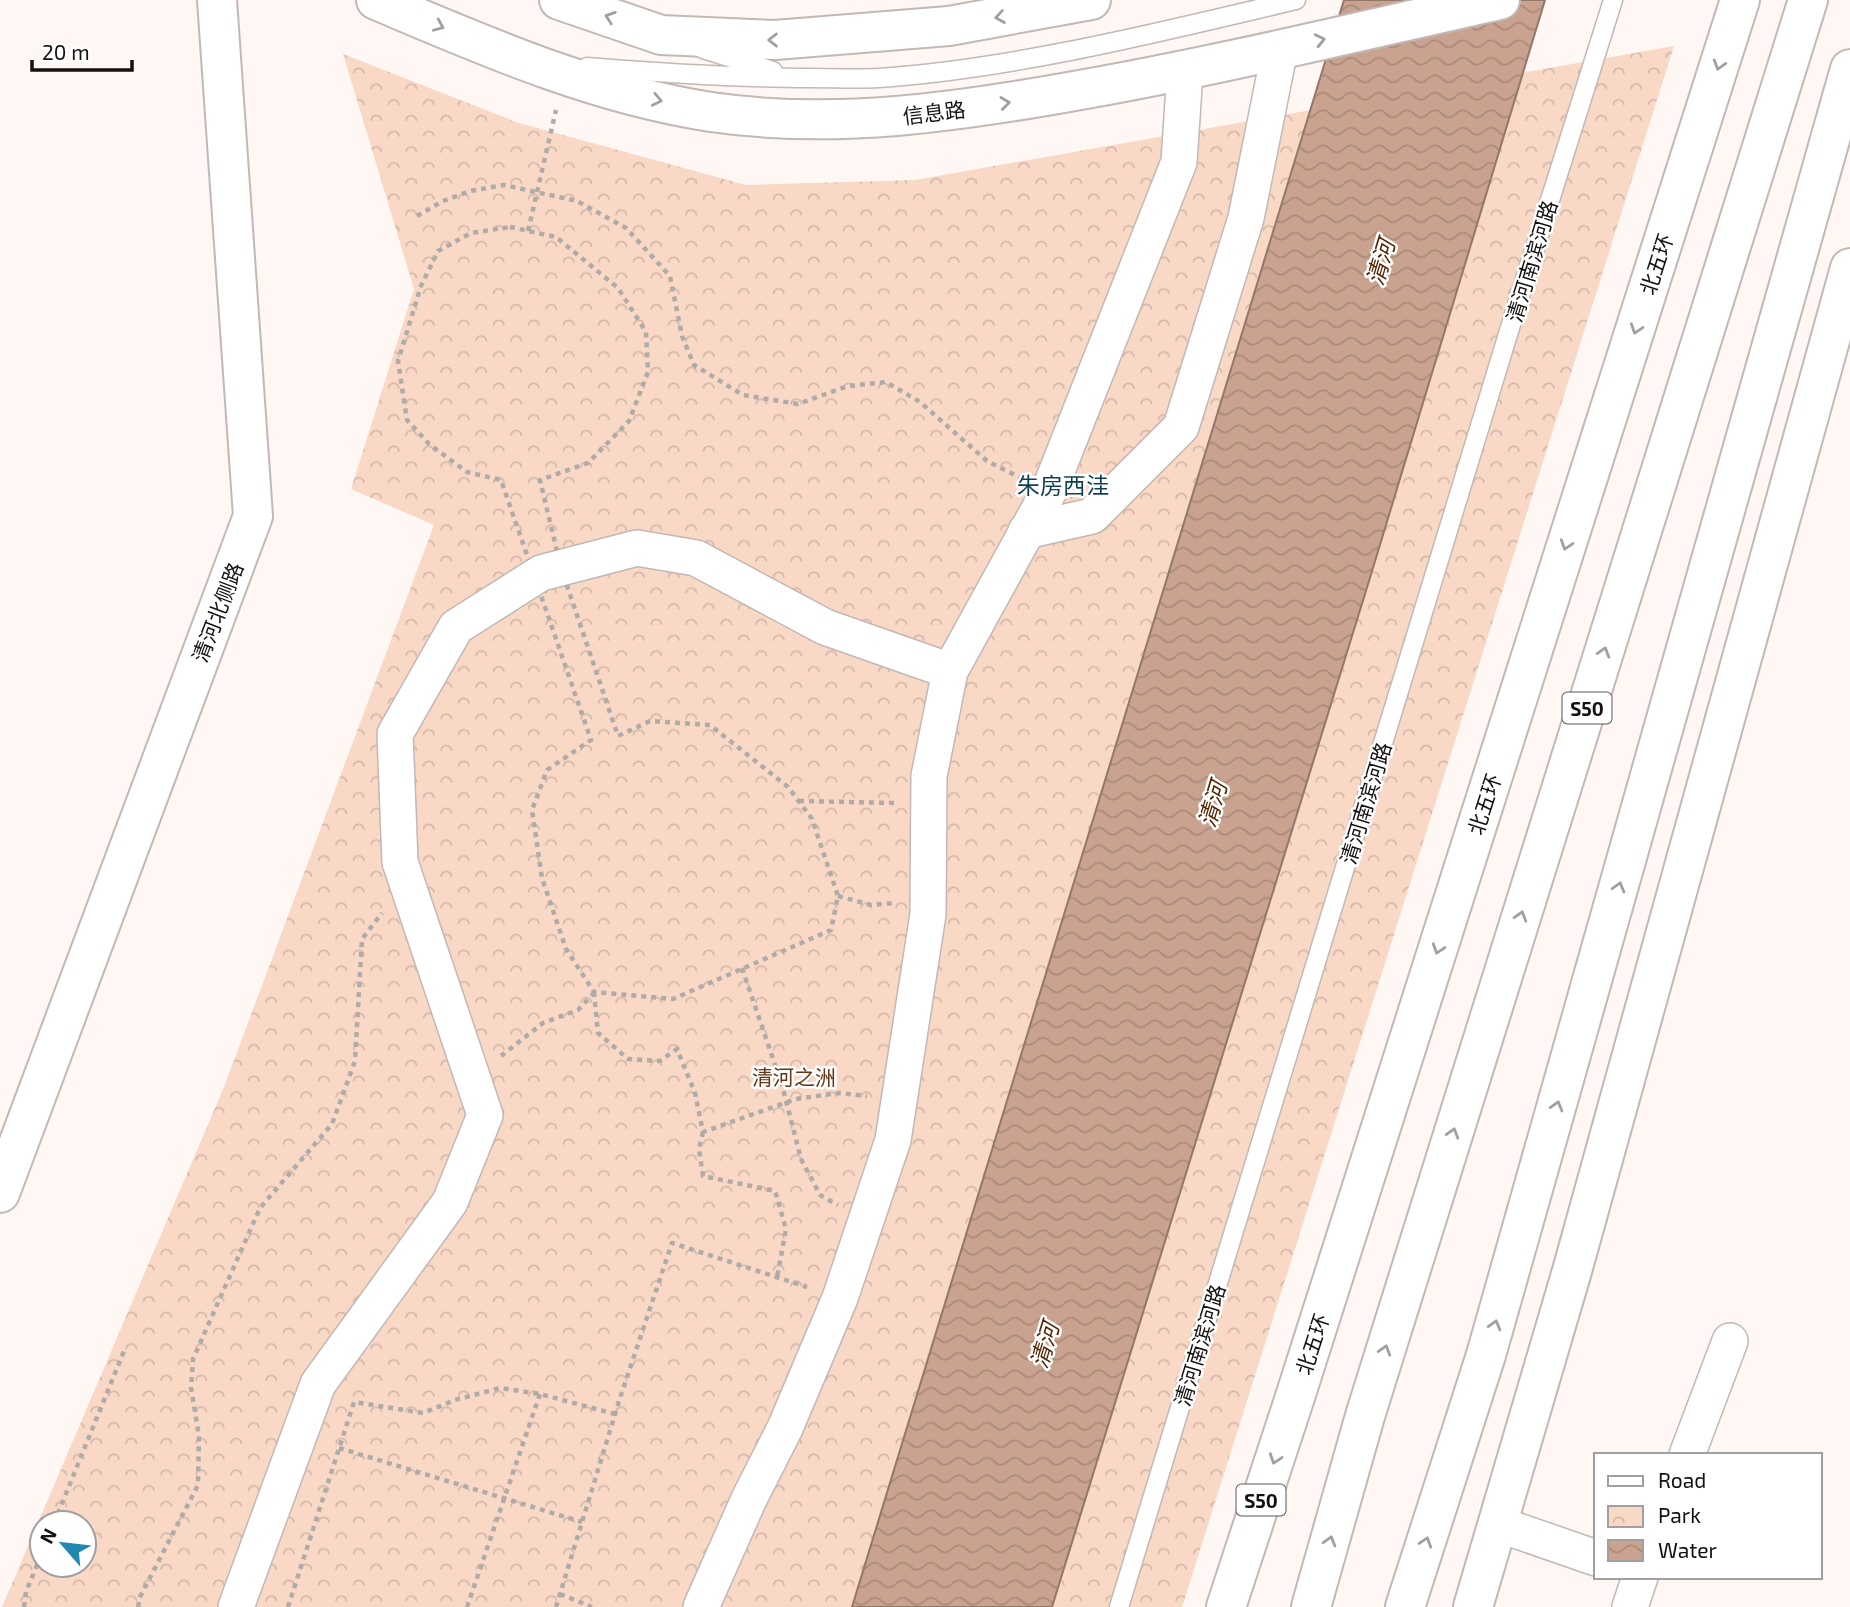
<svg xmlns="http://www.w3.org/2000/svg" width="1850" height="1607" viewBox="0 0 1850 1607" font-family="'Exo 2','Noto Sans SC',sans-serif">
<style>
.park{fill:url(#park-crowns);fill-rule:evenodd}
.water{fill:url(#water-waves);stroke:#937769;stroke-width:2}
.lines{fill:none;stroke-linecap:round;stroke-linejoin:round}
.service-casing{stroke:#c2b8b4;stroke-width:21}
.minor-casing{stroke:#c2b8b4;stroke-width:38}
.tertiary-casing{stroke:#c2b8b4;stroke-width:42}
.primary-casing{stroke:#c2b8b4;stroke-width:42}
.motorway-casing{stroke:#c2b8b4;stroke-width:42}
.path{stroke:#b1aba8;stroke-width:4.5;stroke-dasharray:5 5;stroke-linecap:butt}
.service{stroke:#fff;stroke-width:18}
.minor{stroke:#fff;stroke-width:35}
.tertiary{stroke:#fff;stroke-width:38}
.primary{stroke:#fff;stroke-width:38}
.motorway{stroke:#fff;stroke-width:38}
.oneway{stroke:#a19f9f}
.labels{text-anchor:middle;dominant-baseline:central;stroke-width:5;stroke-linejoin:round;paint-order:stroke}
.shield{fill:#fff;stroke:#5a5857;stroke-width:2}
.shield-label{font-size:19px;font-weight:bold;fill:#14100f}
.street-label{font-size:21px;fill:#14100f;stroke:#fff}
.park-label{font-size:21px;fill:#663516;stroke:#fff}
.water-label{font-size:23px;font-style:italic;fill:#522201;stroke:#fff}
.neighbourhood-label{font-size:23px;fill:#0e3e52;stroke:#fff}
</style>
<defs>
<pattern id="park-crowns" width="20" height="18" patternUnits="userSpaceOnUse" patternTransform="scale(1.75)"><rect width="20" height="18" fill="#f9d8c6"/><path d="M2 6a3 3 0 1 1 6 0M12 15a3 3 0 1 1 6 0" fill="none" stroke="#d5b8a9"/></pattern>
<pattern id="water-waves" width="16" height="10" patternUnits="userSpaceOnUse" patternTransform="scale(1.75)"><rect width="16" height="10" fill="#c9a38f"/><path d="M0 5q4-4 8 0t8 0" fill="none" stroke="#ac8b7a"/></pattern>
</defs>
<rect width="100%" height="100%" fill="#fff7f3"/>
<path class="park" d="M1674,46L1182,1607H2L224,1087L434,525L351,489L414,289L343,54L519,123L746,185L915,180ZM42,1523H84V1565H42Z"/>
<path class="water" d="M1344,0H1545L1369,581L1052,1607H852Z"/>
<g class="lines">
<defs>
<path id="service" d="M703,49L773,71
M587,67C662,73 735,78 810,78C833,78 856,79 879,78C1018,68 1160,32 1296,0
M1119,1607L1516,308L1613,0"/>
<path id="minor" d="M1026,531L1092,516L1181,427L1246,218L1280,49
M1687,1455L1730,1341
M1498,1524L1596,1558
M236,1607L318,1384L450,1202L485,1115L400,862L395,734L456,627L541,573L637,548L696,558L825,627L950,671
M701,1607L749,1499L785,1428L840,1298L893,1140L928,914L929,776L950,671L1049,491L1179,162L1185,72
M1630,1607L1640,1577"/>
<path id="tertiary" d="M0,1193L253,516L217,0
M1473,1607L1572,1271L1850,268"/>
<path id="primary" d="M376,0C485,46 593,94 711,112C835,130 958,112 1080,90C1221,65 1361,31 1500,0
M559,0L661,35L775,40L949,26L1091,0"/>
<path id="motorway" d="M1226,1607L1296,1394L1740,0
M1311,1607L1365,1416L1808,0
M1405,1607L1486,1355L1850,69"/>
</defs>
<use href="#service" class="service-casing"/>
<use href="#minor" class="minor-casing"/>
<use href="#tertiary" class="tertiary-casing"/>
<use href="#primary" class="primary-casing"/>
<use href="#motorway" class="motorway-casing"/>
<path class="path" d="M417,216L443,201L470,191L504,185L577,201L626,228L670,276L682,336L694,365L743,395L798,404L848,386L886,382L920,402L987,461L1019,477
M510,227L556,237L618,288L646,332L648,372L629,421L588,463L540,480L561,568L618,736L650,721L710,725L788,787L812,819L838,896L831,930L673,999L594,992L566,949L542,878L532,810L547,770L591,740L501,480L467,472L429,444L407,420L398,361L421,286L438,251L471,233Z
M528,231L556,110
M799,801L895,803
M838,896L871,905L895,903
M742,968L782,1085L801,1159L820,1195L838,1205
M594,992L598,1033L628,1059L660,1061L677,1049L695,1093L703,1132L796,1099L839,1093L867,1096
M501,1056L543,1023L578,1010L594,993
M703,1132L699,1149L703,1176L775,1191L786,1229L777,1278
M339,1448L582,1522
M54,1523L124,1351
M560,1594L592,1607
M24,1607L26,1592L42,1553
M138,1607L140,1597L198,1485L199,1436L191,1388L193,1359L260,1208L332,1124L355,1061L362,939L382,913
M288,1607L354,1402L423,1413L455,1400L500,1388L540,1394L615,1414
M467,1607L540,1394
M556,1607L620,1398L672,1243L807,1287"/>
<use href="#service" class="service"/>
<use href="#minor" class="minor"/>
<use href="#tertiary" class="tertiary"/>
<use href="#primary" class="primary"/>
<use href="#motorway" class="motorway"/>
</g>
<defs><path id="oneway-chevron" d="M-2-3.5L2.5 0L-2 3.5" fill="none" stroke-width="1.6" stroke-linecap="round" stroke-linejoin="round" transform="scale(1.75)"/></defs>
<g class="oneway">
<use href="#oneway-chevron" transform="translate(610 17) rotate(-161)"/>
<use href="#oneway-chevron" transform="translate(1000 17) rotate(171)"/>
<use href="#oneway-chevron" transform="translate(439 26) rotate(23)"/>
<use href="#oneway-chevron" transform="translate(773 40) rotate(180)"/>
<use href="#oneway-chevron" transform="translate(1320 40) rotate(-13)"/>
<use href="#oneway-chevron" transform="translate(1719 65) rotate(107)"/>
<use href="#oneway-chevron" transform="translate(657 100) rotate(12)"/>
<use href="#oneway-chevron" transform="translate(1005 103) rotate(-7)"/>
<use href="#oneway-chevron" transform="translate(1636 329) rotate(108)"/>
<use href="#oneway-chevron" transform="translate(1566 545) rotate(108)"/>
<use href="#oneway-chevron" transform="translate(1604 652) rotate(-73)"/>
<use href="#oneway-chevron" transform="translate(1619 887) rotate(-74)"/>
<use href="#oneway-chevron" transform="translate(1521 916) rotate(-73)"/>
<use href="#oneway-chevron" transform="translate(1438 949) rotate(108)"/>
<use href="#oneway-chevron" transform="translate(1557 1106) rotate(-74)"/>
<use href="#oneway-chevron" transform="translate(1453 1133) rotate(-73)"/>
<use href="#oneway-chevron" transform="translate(1495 1325) rotate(-74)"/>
<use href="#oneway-chevron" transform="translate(1385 1350) rotate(-73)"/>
<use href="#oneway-chevron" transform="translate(1275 1459) rotate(108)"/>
<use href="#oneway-chevron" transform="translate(1330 1541) rotate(-74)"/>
<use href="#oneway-chevron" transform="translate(1426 1542) rotate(-72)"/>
</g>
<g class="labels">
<g class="shield">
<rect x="1562.5" y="692.5" width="49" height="31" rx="5"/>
<rect x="1236.5" y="1484.5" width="49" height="31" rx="5"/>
</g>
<g class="shield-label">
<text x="1587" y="708">S50</text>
<text x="1261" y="1500">S50</text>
</g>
<g class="street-label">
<text transform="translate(934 112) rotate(-7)">信息路</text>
<text transform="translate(1531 261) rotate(-73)">清河南滨河路</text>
<text transform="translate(1656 264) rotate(-72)">北五环</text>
<text transform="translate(217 612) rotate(-69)">清河北侧路</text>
<text transform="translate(1365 803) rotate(-73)">清河南滨河路</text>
<text transform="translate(1484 804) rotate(-72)">北五环</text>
<text transform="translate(1312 1344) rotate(-72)">北五环</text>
<text transform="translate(1199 1345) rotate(-73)">清河南滨河路</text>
</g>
<g class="park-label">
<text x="794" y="1076">清河之洲</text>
</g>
<g class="water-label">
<text transform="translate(1380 262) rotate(-73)">清河</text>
<text transform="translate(1212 804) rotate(-73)">清河</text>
<text transform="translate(1044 1345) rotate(-73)">清河</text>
</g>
<g class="neighbourhood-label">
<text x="1063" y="485">朱房西洼</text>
</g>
</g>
<rect x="1594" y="1453" width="228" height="126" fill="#ffffff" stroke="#a19f9f" stroke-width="2"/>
<rect x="1608" y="1476" width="35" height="10" fill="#ffffff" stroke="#a19f9f" stroke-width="2"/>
<text x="1658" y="1488" font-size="21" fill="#14100f">Road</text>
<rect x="1608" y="1506" width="35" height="21" fill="url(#park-crowns)" stroke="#a19f9f" stroke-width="2"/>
<text x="1658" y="1523" font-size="21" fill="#14100f">Park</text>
<rect x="1608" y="1540" width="35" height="21" fill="url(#water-waves)" stroke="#a19f9f" stroke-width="2"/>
<text x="1658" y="1558" font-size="21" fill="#14100f">Water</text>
<g transform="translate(63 1544) rotate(298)"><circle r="33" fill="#ffffff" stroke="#a19f9f" stroke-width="2"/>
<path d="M0-5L12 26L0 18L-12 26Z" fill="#2088b1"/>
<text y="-10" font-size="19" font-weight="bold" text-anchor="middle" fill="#14100f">N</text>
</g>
<path d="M32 60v10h100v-10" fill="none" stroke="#14100f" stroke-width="3.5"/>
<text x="42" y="60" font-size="21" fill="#14100f" stroke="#ffffff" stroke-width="5" paint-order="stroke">20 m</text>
</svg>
